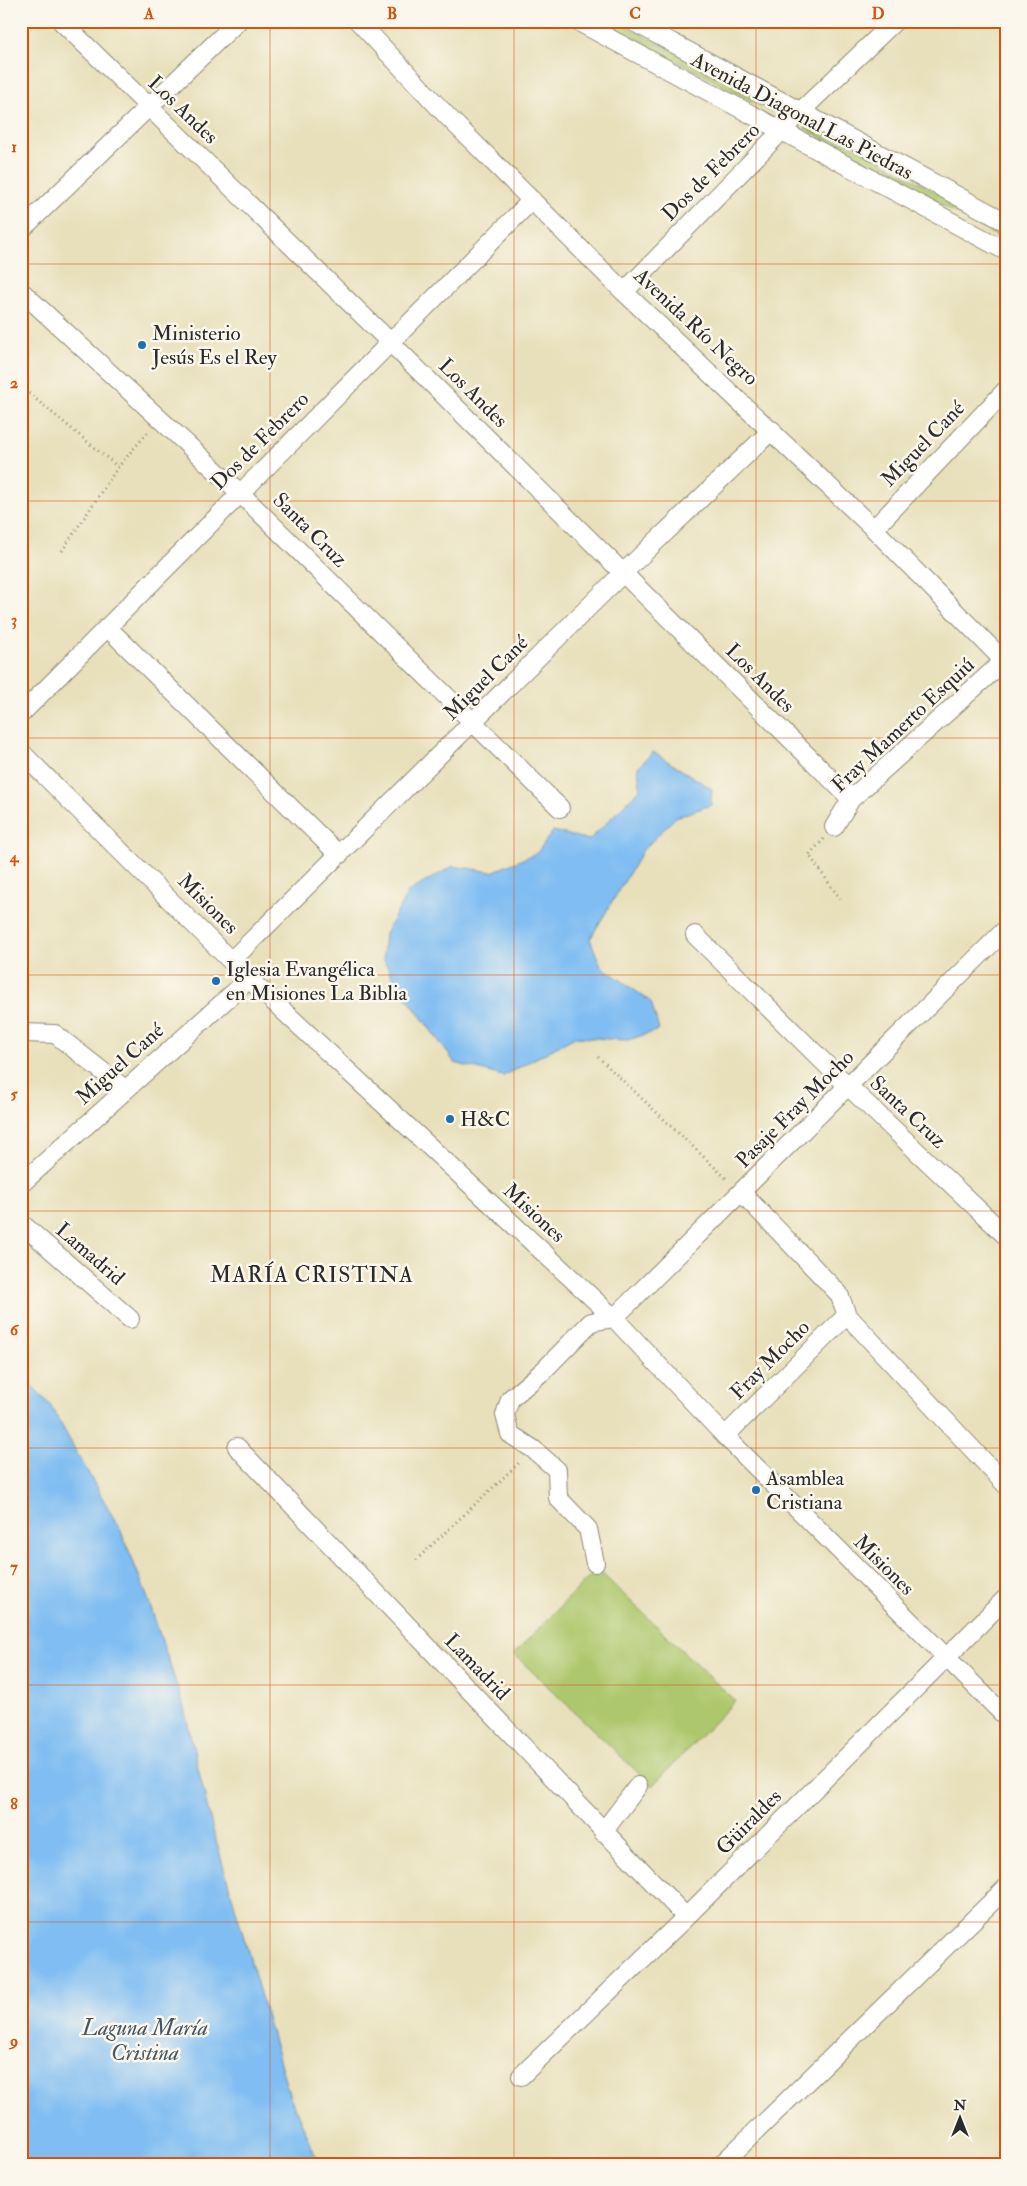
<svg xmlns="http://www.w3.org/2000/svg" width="1027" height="2186" viewBox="0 0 1027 2186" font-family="'IM FELL Double Pica',serif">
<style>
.green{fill:#adc76c;stroke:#6c794c}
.water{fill:#7fbdf2;stroke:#55748e}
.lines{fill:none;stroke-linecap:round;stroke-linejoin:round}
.minor-casing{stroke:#8a8673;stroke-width:20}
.path{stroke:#8a8673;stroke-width:3;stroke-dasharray:1 4;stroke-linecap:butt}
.minor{stroke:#fff;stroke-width:18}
.grid{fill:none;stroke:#d5540f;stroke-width:1;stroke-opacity:0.55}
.poi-dot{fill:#1f6fb2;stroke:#fbf7ec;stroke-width:2}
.labels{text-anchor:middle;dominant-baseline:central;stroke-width:5;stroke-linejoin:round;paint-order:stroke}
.street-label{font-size:21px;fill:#2b2b2b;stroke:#fbf7ec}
.poi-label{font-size:21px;fill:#2b2b2b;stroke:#fbf7ec;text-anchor:start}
.neighbourhood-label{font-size:22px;letter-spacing:1px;fill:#2b2b2b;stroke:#fbf7ec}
.water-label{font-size:22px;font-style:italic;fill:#445767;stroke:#fbf7ec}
.neatline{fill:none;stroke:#d5540f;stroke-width:2}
.grid-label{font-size:16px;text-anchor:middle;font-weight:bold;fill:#d5540f}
</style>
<rect width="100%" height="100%" fill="#fbf7ec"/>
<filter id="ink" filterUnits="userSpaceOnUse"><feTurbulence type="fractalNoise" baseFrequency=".02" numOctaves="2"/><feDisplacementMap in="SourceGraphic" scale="10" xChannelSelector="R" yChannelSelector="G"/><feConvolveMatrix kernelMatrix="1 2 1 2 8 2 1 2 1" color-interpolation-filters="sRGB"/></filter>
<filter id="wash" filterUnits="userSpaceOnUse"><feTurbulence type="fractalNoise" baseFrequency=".0096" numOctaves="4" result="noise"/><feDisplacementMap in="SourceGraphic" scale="20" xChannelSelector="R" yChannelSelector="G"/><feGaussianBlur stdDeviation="1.12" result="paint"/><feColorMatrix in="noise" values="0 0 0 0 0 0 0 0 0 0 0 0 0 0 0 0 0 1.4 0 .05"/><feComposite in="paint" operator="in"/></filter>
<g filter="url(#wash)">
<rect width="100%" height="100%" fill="#e8e0bb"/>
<path class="green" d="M603,21H616L774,106L772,112Z
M809,121L1006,231V241L805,128Z
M597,1569L735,1701L652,1786L514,1654Z"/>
<path class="water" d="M653,752L712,789L711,805L676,817L643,850L590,939L601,966L651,1002L659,1030L628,1040L575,1037L503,1076L455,1063L394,980L383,958L385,934L408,892L453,866L492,872L537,853L553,831L589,840L640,789L638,767Z
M21,1374L50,1405L121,1531L147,1596L183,1704L212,1827L289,2094L320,2165H21Z"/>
</g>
<g filter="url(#ink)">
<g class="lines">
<defs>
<path id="minor" d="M61,21L390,342L851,799
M358,21L448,117L624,292L874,529L1006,663
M577,21L1006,251
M632,21L1006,222
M21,230L238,21
M21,291L240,493L560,808
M624,292L801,111L895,21
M874,529L1006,390
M107,627L339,855
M21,714L532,200
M21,752L249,979L614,1318L725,1436L1006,1717
M834,827L851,799L1006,659
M695,935L849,1087L1006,1236
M232,960L623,573L772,430
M21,1033L55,1034L125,1089
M21,1184L249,979
M742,1193L839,1294L847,1315L1006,1485
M21,1223L130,1319
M725,1436L847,1315
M237,1447L686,1917
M595,1563L588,1529L558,1498L557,1470L533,1449L510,1434L505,1415L510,1399L543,1371L591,1322L614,1318L1006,929
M603,1832L638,1786
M521,2076L686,1917L1006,1598
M721,2165L1006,1888"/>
</defs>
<use href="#minor" class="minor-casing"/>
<path class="path" d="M21,387L118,467
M62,551L118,467L148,432
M824,839L809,855L841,900
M598,1057L728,1180
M416,1560L520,1462"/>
<use href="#minor" class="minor"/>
</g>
</g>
<path class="grid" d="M270,21V2165M514,21V2165M756,21V2165M21,264H1006M21,501H1006M21,738H1006M21,975H1006M21,1211H1006M21,1448H1006M21,1685H1006M21,1922H1006"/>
<g class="poi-dot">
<circle cx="142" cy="345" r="5"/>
<circle cx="216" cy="981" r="5"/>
<circle cx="450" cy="1119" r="5"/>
<circle cx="756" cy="1490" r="5"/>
</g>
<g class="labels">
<g class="street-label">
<text transform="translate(183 110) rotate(44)">Los Andes</text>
<text transform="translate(802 116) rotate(28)">Avenida Diagonal Las Piedras</text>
<text transform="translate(711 172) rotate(-45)">Dos de Febrero</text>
<text transform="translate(696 327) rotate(43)">Avenida Río Negro</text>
<text transform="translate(473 393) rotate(45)">Los Andes</text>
<text transform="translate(260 441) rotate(-45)">Dos de Febrero</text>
<text transform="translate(923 444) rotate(-46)">Miguel Cané</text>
<text transform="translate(310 530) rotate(45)">Santa Cruz</text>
<text transform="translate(486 678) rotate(-45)">Miguel Cané</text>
<text transform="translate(760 678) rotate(45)">Los Andes</text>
<text transform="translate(903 725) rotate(-43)">Fray Mamerto Esquiú</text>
<text transform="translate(208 904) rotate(45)">Misiones</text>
<text transform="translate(120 1064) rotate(-42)">Miguel Cané</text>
<text transform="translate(795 1109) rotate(-45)">Pasaje Fray Mocho</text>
<text transform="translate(908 1112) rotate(43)">Santa Cruz</text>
<text transform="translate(534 1213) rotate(43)">Misiones</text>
<text transform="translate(90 1254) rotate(41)">Lamadrid</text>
<text transform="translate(770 1360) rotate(-45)">Fray Mocho</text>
<text transform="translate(884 1565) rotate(45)">Misiones</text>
<text transform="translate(477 1667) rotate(46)">Lamadrid</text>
<text transform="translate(749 1822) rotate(-45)">Güiraldes</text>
</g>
<g class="poi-label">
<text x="152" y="333">Ministerio<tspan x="152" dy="24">Jesús Es el Rey</tspan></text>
<text x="226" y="969">Iglesia Evangélica<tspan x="226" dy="24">en Misiones La Biblia</tspan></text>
<text x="460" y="1119">H&amp;C</text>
<text x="766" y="1478">Asamblea<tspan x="766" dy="24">Cristiana</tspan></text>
</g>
<g class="neighbourhood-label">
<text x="312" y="1275">MARÍA CRISTINA</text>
</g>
<g class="water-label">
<text x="145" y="2028">Laguna María<tspan x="145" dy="25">Cristina</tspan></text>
</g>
</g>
<rect width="1027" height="2186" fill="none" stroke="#fbf7ec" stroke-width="55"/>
<g transform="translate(960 2118)" stroke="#fbf7ec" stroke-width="4" paint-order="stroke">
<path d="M0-4L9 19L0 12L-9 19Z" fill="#2b2b2b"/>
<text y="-8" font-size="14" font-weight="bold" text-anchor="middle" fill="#2b2b2b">N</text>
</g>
<rect x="28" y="28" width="972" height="2130" class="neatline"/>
<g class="grid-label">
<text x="149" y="19">A</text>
<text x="392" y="19">B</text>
<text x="635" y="19">C</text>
<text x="878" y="19">D</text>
<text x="14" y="152">1</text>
<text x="14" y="388">2</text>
<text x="14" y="625">3</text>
<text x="14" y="862">4</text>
<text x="14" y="1099">5</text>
<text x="14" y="1335">6</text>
<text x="14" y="1572">7</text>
<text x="14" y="1809">8</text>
<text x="14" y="2046">9</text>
</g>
</svg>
